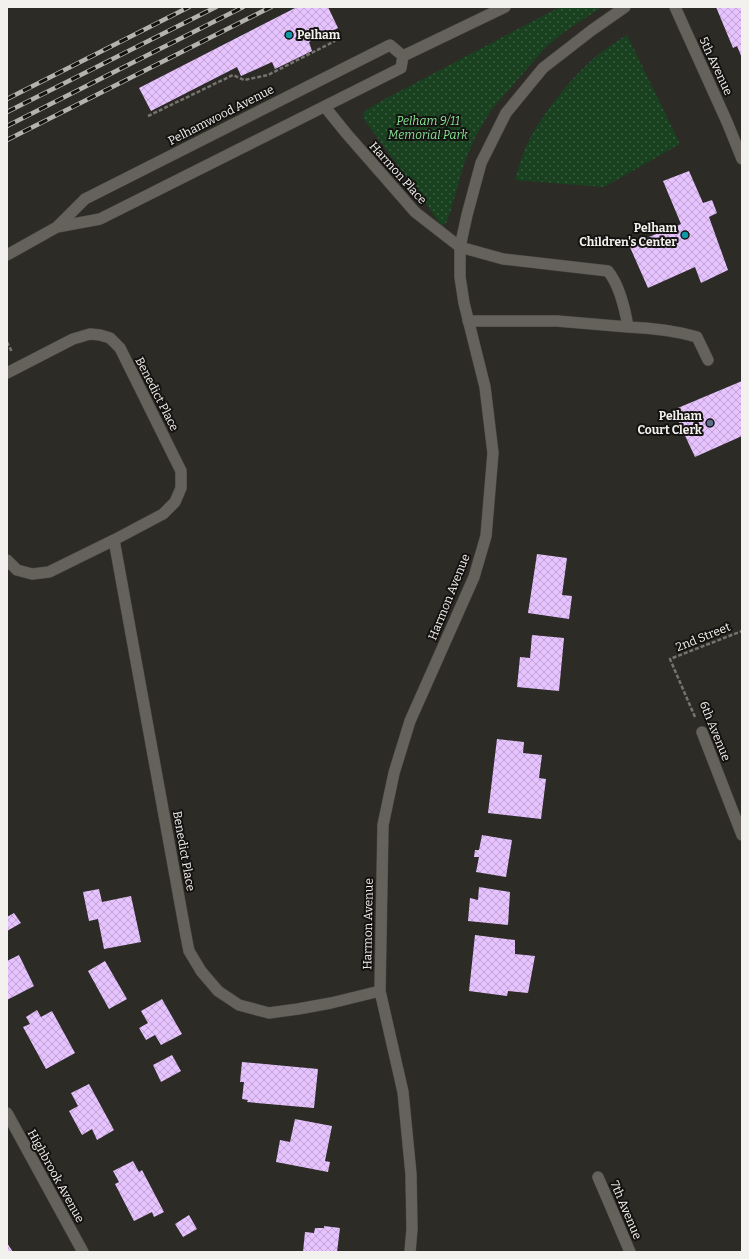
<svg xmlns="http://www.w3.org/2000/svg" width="749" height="1259" viewBox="0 0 749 1259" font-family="Bitter,serif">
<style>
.park{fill:url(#park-dots)}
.building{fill:url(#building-cross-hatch)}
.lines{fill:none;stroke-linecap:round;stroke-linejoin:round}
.service-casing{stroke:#4a4844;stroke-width:12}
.minor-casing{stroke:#4a4844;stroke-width:12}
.tertiary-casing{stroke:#4a4844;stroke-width:12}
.path{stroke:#767470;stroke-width:2.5;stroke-dasharray:4 2;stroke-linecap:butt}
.service{stroke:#65625c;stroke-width:11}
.minor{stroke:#65625c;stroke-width:11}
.tertiary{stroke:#65625c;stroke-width:11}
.rail-casing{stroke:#b5b3ae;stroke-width:4.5}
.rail{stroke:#141311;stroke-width:3;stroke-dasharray:9;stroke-linecap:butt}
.culture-dot{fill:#0f9aa8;stroke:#141311;stroke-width:1.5}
.service-dot{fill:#5c6f8a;stroke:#141311;stroke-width:1.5}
.labels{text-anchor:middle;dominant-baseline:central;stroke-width:4;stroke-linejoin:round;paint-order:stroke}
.poi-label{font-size:12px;font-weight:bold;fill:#f3f1ed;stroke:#141311;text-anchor:end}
.street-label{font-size:12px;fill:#f3f1ed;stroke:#141311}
.park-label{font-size:12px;font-style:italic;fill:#88e394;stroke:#141311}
</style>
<defs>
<pattern id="park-dots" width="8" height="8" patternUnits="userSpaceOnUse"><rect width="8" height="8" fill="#194120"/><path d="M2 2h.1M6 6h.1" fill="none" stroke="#3b5d41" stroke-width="1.8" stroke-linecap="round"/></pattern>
<pattern id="building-cross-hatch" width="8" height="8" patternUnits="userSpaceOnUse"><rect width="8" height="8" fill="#e6c3ff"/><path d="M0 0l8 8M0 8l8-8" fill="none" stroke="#bfa4d1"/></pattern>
</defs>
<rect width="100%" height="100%" fill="#2d2b26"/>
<path class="park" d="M560,7H602L564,32L546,47L491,110L474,139L464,164L450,213L446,223L442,226L363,118V113L368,109L385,99Z
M627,35L680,144L604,187L515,180C518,171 520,162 523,154C536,120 571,77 599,54C608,47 617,41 627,35Z"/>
<path class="building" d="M297,7H328L338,28L309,42L312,51L275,69L272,62L241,76L237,67L151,111L139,88Z
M716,7H742V58L737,46L733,48Z
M689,171L703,203L712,200L717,213L709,217L728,270L701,283L695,267L648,288L629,245L681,224L663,181Z
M742,381V436L695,457L673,410Z
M537,554L567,558L562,595L572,596L569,619L528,613Z
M532,635L564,638L559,691L517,687L520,657L530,658Z
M497,739L524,742L523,753L542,755L539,778L546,779L541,819L488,813Z
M482,835L512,840L506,877L476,872L479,857H474L475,850H479Z
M479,887L510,892L508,925L468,921L470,898L478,900Z
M99,889L102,902L131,896L141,942L104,949L98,919L89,921L83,892Z
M14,913L21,923L7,931V917Z
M475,935L515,940V954L535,956L528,993L508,991L507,996L469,991Z
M19,955L34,986L7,1000V961Z
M105,961L127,999L109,1009L88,971Z
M162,999L182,1034L161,1045L155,1035L146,1040L139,1028L148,1023L141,1011Z
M37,1010L41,1017L52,1011L75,1053L46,1069L23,1027L30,1024L26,1017Z
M172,1055L181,1071L161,1082L153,1065Z
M242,1062L318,1069L314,1108L247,1102L248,1100L242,1099L244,1082H240Z
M89,1084L114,1130L97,1140L92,1129L82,1135L69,1111L78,1106L71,1093Z
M295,1119L332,1126L325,1161L330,1162L328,1172L276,1162L280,1140L290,1142Z
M133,1161L139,1172L142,1170L164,1212L154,1217L152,1212L134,1221L115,1184L119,1182L113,1171Z
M189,1215L197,1229L183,1237L175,1224Z
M324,1226L340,1228L337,1252H303L305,1232L314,1233L315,1228H324Z
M7,1243L13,1252H7Z"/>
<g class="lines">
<defs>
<path id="service" d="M460,247L503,259L608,271C620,286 625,309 628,327L557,321H468
M628,327C653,328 673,330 697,337L708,360"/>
<path id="minor" d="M325,107L346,133L415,212L460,247
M7,373L73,339L90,334L100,335L110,338L120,348L181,471V488L175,502L163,514L114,540L49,572L32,574L17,570L7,560
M114,540L186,936L189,951L201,971L218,991L239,1005L269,1013L298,1009L331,1003L380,991
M702,732L742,835
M7,1113L83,1252
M598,1177L630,1252
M410,1252L412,1229L411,1174L403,1092L380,991L383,825L394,773L410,721L474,577L486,536L493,453L485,387L464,303L460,277V247L467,215L481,163L506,113L543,68L592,30L625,7"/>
<path id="tertiary" d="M675,7L727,122L742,159
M403,56L505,7
M57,227L100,219L401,68L403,56
M7,255L57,227L85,199L390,45L403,56"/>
</defs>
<use href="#service" class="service-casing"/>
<use href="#minor" class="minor-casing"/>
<use href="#tertiary" class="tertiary-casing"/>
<path class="path" d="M148,116L233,75L244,80L268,75L335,41
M7,342L12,352
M695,717L670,659L742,631"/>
<use href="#service" class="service"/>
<use href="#minor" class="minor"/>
<use href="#tertiary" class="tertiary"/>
<defs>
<path id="rail" d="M7,99L189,7
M7,112L216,7
M7,126L243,7
M7,140L271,7"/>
</defs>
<use href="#rail" class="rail-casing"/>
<use href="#rail" class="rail"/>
</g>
<g class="culture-dot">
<circle cx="289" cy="35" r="4"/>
<circle cx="685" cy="235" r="4"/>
</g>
<circle class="service-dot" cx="710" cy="423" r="4"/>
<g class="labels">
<g class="poi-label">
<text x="297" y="35" text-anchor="start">Pelham</text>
<text x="677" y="228">Pelham<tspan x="677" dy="14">Children's Center</tspan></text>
<text x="702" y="416">Pelham<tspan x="702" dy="14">Court Clerk</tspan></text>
</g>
<g class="street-label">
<text transform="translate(716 66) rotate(65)">5th Avenue</text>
<text transform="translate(221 115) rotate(-27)">Pelhamwood Avenue</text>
<text transform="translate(398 173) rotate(48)">Harmon Place</text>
<text transform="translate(157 394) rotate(63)">Benedict Place</text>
<text transform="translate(449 597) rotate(-68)">Harmon Avenue</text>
<text transform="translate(703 637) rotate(-22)">2nd Street</text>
<text transform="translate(715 731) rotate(68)">6th Avenue</text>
<text transform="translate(184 851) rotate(80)">Benedict Place</text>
<text transform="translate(368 924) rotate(-89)">Harmon Avenue</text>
<text transform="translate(56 1176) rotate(61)">Highbrook Avenue</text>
<text transform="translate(626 1210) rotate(67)">7th Avenue</text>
</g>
<g class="park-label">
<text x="428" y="121">Pelham 9/11<tspan x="428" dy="14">Memorial Park</tspan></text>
</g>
</g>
<rect width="749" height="1259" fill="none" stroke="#f3f1ed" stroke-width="16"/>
</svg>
